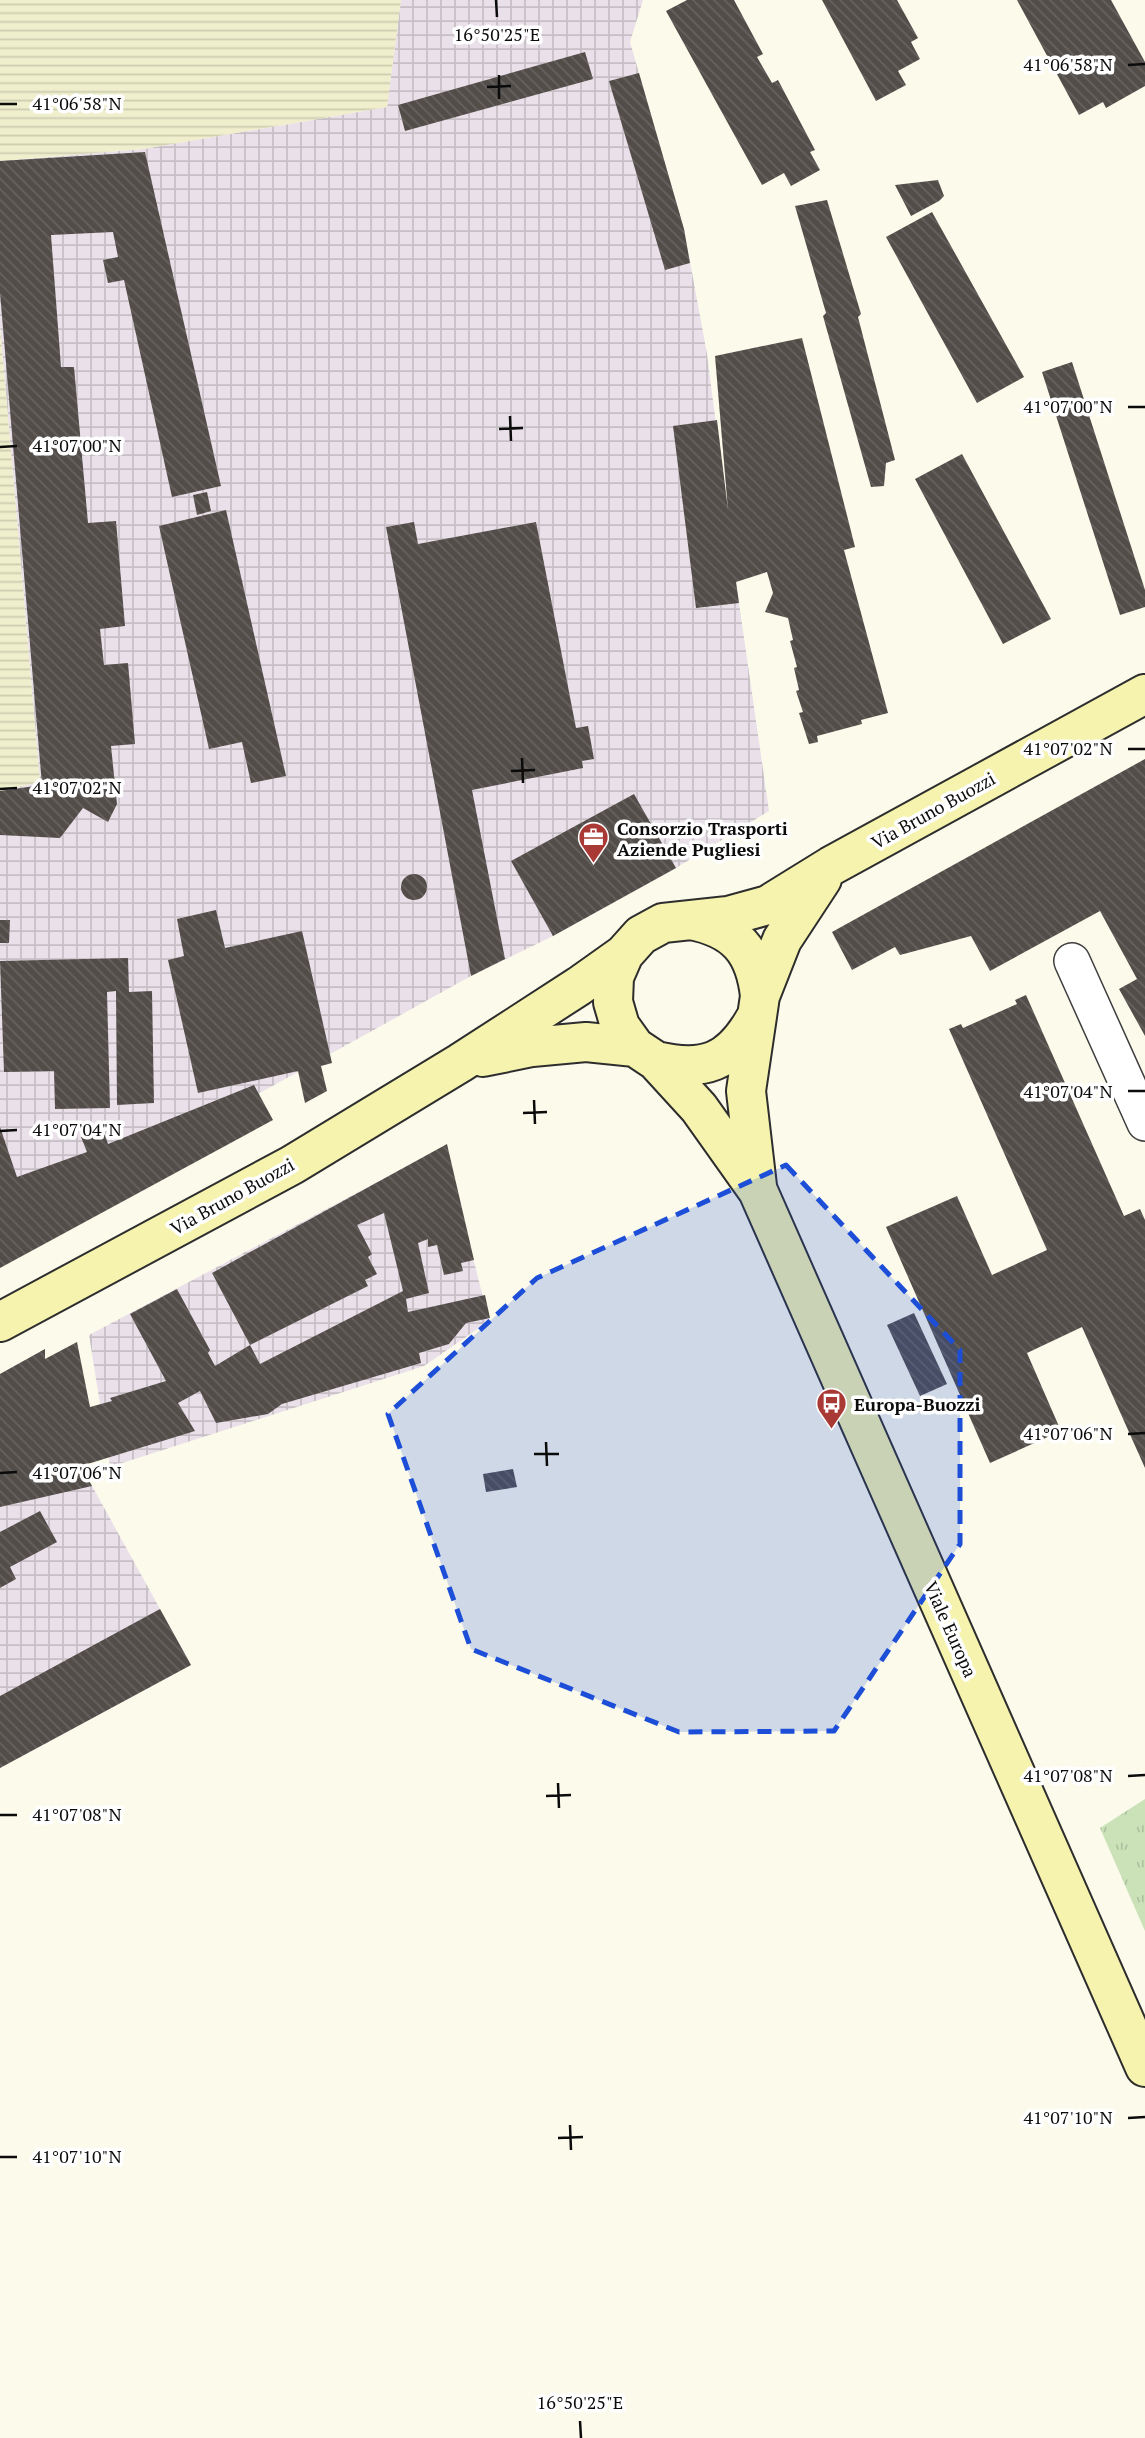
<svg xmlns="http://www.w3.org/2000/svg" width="1145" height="2438" viewBox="0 0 1145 2438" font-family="'PT Serif',serif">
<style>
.industrial{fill:url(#industrial-grid)}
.farmland{fill:url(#farmland-rules)}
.grass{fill:url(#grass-tufts)}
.building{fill:url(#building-back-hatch)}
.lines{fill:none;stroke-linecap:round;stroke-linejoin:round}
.street-casing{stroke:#3e3e3e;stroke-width:38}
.secondary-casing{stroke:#2d2d2d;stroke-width:42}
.street{stroke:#fff;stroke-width:35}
.secondary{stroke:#f5f3ae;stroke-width:38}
.marked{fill:#1d4ed8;fill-opacity:0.2;stroke:#1d4ed8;stroke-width:5;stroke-dasharray:14 9;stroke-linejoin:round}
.ticks{fill:none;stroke:#0b0b0b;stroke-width:2.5}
.labels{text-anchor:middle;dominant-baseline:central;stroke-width:7;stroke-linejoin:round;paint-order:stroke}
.street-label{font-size:18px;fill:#0b0b0b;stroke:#fff}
.poi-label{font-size:18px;font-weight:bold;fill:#0b0b0b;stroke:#fff;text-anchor:start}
.ticks-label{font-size:18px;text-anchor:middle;fill:#0b0b0b;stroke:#fff;stroke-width:7;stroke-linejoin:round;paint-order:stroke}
</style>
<defs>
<pattern id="industrial-grid" width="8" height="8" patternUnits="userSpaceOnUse" patternTransform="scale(1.75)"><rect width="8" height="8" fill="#e9e0e9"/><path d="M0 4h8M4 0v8" fill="none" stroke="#c6bfc6"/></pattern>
<pattern id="farmland-rules" width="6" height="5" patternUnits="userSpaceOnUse" patternTransform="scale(1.75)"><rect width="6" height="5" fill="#efefce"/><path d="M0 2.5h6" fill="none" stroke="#ccccb0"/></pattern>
<pattern id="grass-tufts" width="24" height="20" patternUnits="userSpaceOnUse" patternTransform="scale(1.75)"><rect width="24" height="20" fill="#cbe2b9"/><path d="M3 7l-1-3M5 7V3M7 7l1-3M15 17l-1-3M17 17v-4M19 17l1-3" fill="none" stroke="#adc19e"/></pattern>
<pattern id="building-back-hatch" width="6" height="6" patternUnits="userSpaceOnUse" patternTransform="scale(1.75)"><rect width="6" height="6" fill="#524d49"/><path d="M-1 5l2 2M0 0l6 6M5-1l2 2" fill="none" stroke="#66625f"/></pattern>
</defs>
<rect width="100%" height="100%" fill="#fcfaeb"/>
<path class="industrial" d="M401,0H643L630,42L684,229L707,354L739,603L769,811L676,868L553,936L471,976L0,1237V791L40,782L0,326V161L143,149L387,107Z
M445,1146L489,1321L424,1366L110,1467L89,1335Z
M45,1349L47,1474L81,1466L191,1665L0,1768V1374Z"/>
<path class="farmland" d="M0,0H401L387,107L143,149L0,161Z
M0,326L40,782L0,791Z"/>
<path class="grass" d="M1145,1799V1931L1100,1828Z"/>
<path class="building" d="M687,0H734L763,54L757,57L772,83L778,80L815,150L810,152L820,170L791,186L784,173L762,185L666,11Z
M822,0H897L918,38L911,42L920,59L898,71L906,85L876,101Z
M1017,0H1111L1145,62V86L1106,108L1103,102L1079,115Z
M585,52L593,79L405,131L398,105Z
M639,73L684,229L690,263L665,270L609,81Z
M145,152L221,486L172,497L124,280L108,283L103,260L118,257L113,232L51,235L61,367H74L88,523L116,521L125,626L100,629L104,665L128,663L135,744L111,746L117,804L108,822L83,808L60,838L0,835V791L42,785L0,293V161Z
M938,180L944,196L939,201L911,216L895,185Z
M827,200L861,314L858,317L895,460L886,463L884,486L871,487L823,316L826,313L795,206Z
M932,212L1024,377L977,403L886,237Z
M802,338L855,547L844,550L888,713L861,720L862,724L817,736L818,742L809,744L799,713L803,712L796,691L799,690L794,668L797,667L790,641L793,640L788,618L765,612L773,593L767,572L736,582L739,603L696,608L673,426L717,420L728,510L715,356Z
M1072,362L1145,590V607L1120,615L1042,372Z
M962,454L1051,619L1003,644L915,479Z
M207,492L211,511L197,515L193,495Z
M226,510L286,776L251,783L242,742L209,749L159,526Z
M414,522L418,544L536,522L576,728L588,726L594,759L582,761L583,768L472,790L505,959L471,976L386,527Z
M1145,759V1036L1119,989L1137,979L1100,911L990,971L971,936L900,955L895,947L852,970L832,932Z
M634,794L676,868L553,936L511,861Z
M401 887a13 13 0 1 1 26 0a13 13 0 1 1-26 0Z
M216,910L225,948L302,931L332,1063L321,1066L327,1091L305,1103L298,1071L198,1093L168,960L184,956L177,919Z
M0,920H10L9,943H0Z
M128,958L129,992L152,991L154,1103L117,1105L116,991L107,992L110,1108L55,1109L54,1071L4,1072L0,961Z
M1026,995L1124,1216L1140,1209L1145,1220V1468L1082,1327L1027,1353L1061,1431L990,1463L886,1227L957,1196L992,1275L1047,1250L949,1029L961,1024L963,1028L1017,1004L1015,1000Z
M254,1085L273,1120L0,1268V1127L17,1177L87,1152L81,1137L103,1129L108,1144Z
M447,1144L474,1260L461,1263L463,1271L444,1275L437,1245L428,1247V1239L418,1243L429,1293L406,1299L408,1312L485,1295L490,1318L466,1323L449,1344L419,1353L421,1363L282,1404L268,1414L216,1423L200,1391L178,1403L195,1431L81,1466L92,1486L0,1507V1374L45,1349V1359L77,1342L90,1407L112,1401L110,1398L166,1381L130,1314L177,1289L210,1350L208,1353L215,1366L250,1345L260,1364L403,1291L384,1213L357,1225L372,1254L368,1257L377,1274L365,1280L368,1286L250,1345L212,1273Z
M914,1313L947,1384L920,1396L887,1325Z
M513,1469L517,1487L486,1492L483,1474Z
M40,1511L57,1542L10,1567L16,1579L0,1588V1532Z
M160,1609L191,1665L0,1768V1696Z"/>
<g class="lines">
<defs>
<path id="street" d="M1072,961L1145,1123"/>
<path id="secondary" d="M691,920C736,929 755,951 760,996
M624,954L614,977L613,1002L620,1026L635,1047L656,1061L699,1108L758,1191L1145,2067
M483,1057L532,1047L586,1042L635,1047
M656,1061C704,1072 730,1063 755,1019
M757,1186L746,1091L760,996L782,940L822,879
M0,1322L292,1165L460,1063L579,986L624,954L641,935L663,923L728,916L768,905L831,866L1145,694"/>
</defs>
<use href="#street" class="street-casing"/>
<use href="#secondary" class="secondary-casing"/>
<use href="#street" class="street"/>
<use href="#secondary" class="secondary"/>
</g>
<path class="marked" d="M786,1165L960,1350V1544L834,1731L679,1732L471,1649L388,1414L537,1278Z"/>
<path class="ticks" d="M496,0L497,17M1128,65L1145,64M499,75V99M487,87L511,86M0,104H17M1128,407H1145M510,416L511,441M499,429L523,428M0,447L17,446M1128,749H1145M522,758L523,783M511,771L535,770M0,789L17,788M1128,1091H1145M534,1100L535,1124M523,1113L547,1112M0,1131L17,1130M1128,1434L1145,1433M546,1442L547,1466M534,1454H559M0,1473L17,1472M1128,1776L1145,1775M558,1783L559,1808M546,1796L571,1795M0,1815H17M1128,2118L1145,2117M570,2125L571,2150M558,2138L583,2137M0,2157H17M580,2421L581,2438"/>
<defs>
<symbol id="office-pin" viewBox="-11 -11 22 30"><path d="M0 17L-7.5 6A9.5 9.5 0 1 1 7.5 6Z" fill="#a93935" stroke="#fff"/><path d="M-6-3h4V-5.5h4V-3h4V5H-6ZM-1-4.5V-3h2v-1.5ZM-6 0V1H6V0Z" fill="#fff"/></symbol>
<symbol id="bus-pin" viewBox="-11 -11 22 30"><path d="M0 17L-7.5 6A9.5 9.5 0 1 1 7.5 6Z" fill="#a93935" stroke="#fff"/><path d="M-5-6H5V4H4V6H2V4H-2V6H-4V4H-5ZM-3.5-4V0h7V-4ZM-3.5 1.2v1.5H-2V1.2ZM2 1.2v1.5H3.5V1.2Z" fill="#fff"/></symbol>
</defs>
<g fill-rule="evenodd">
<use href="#office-pin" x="576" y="820" width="35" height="47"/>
<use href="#bus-pin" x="814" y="1386" width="35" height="47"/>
</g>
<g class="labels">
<g class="street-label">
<text transform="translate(933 810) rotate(-29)">Via Bruno Buozzi</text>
<text transform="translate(232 1196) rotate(-29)">Via Bruno Buozzi</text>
<text transform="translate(951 1629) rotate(66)">Viale Europa</text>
</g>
<g class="poi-label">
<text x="617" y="828">Consorzio Trasporti<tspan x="617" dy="21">Aziende Pugliesi</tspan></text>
<text x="854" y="1404">Europa-Buozzi</text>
</g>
</g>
<g class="ticks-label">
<text x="497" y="41">16°50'25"E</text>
<text x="1068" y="71">41°06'58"N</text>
<text x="77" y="110">41°06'58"N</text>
<text x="1068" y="413">41°07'00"N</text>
<text x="77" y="452">41°07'00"N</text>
<text x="1068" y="755">41°07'02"N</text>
<text x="77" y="794">41°07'02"N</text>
<text x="1068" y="1098">41°07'04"N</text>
<text x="77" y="1136">41°07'04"N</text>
<text x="1068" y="1440">41°07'06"N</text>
<text x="77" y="1479">41°07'06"N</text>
<text x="1068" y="1782">41°07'08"N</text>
<text x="77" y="1821">41°07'08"N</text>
<text x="1068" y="2124">41°07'10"N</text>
<text x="77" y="2163">41°07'10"N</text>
<text x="580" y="2409">16°50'25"E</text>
</g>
</svg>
